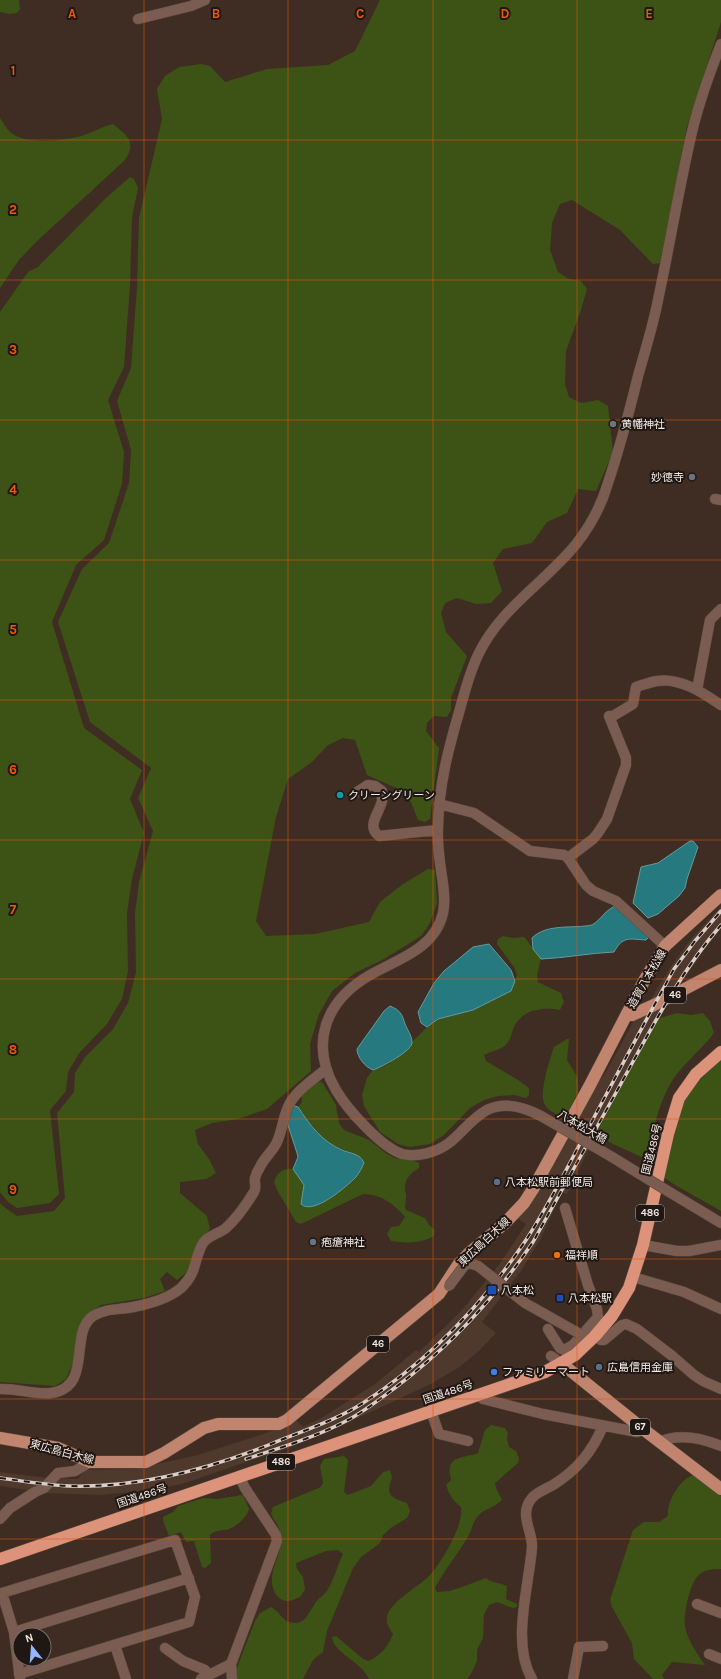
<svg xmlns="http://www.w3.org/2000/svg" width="721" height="1679" viewBox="0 0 721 1679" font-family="Karla,'Noto Sans JP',sans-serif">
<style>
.built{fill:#4f382c}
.green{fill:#3d5215}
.water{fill:#26797f;stroke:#649b9d}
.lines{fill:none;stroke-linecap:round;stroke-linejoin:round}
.minor-casing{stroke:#5c4b42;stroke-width:11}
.major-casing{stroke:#5c4b42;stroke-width:13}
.highway-casing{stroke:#5c4b42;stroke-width:13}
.minor{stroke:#7a5c51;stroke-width:10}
.major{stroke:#c1846e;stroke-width:12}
.highway{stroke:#dd9379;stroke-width:12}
.rail-casing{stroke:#dacec7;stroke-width:3.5}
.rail{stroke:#1f1713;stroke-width:2;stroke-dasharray:6;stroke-linecap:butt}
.minor-bridge-casing{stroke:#5c4b42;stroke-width:11;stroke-linecap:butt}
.minor-bridge{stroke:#7a5c51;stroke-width:10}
.grid{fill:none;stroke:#e8590c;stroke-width:1;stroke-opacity:0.55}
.worship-dot{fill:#6b7280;stroke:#1f1713;stroke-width:1.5}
.culture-dot{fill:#0f9aa8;stroke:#1f1713;stroke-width:1.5}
.service-dot{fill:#5c6f8a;stroke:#1f1713;stroke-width:1.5}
.food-dot{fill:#e8710a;stroke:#1f1713;stroke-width:1.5}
.transit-dot{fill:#1a4fb4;stroke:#1f1713;stroke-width:1.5}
.shop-dot{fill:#3f7fe0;stroke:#1f1713;stroke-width:1.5}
.labels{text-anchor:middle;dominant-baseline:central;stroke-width:4;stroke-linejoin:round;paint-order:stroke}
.shield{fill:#1f1713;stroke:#b5aaa5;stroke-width:1}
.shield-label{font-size:10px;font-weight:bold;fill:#f5e9e3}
.poi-label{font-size:11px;fill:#f5e9e3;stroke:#1f1713;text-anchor:start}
.street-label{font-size:11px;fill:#f5e9e3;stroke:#1f1713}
.grid-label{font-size:13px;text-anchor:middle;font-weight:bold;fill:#e8590c;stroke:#1f1713;stroke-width:4;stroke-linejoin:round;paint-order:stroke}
</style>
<rect width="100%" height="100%" fill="#3f2d23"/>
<path class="built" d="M721,906V928L702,953L657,1020L596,1134L567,1194L562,1192L541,1238L521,1271L482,1322L496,1333L479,1351L458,1368L429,1385L325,1433L288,1448L182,1484L153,1490L100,1495L47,1493L0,1486V1472L47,1478L78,1479L85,1470L134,1469L198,1455L278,1429L296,1420L303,1427L323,1417L375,1384L416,1350L419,1352L462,1310L501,1262L526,1224L515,1217L588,1097L606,1072L643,1004L651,999L671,966L691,939Z"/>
<path class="green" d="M0,0H19L20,9L17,13L10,14L0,12Z
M380,0H721V22L687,127L660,263L653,264L620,230L572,200L560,204L552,223L550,250L558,272L569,279L581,281L587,289L581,310L566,351L565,384L569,397L581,403L598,400L608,406L613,452L596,491L578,489L567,513L547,522L532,543L503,549L493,563L502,591L491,603L476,604L457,598L445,603L441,613L446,632L467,656L451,698V710L447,717L434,716L427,723L426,731L439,748L430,819L425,822L418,820L411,802L396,788L367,775L355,740L343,738L328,745L312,762L288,779L276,817L256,921L266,936L315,934L369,922L380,902L403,884L428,869L435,870L437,903L430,923L421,936L384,959L355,973L332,991L319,1014L310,1044L311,1071L267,1109L238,1119L212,1123L195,1130L198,1144L209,1159L216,1173L206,1179L180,1182V1193L207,1216L210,1229L199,1240L193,1253L189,1270L177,1280L167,1272L160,1279L165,1291L144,1298L101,1305L86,1315L79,1327L74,1361L66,1379L55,1386L0,1382V1203L4,1207L17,1216L54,1211L65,1198L57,1113L74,1092L75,1073L86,1056L113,1029L128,1003L136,972L135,913L139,882L153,831L138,798L151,768L90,722L58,622L82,569L109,543L129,483L131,450L117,401L131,368L137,287L139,218L162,119L157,89L165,76L179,67L201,64L210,66L225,82L267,69L328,65L355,51Z
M0,118C3,122 5,127 9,131C23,146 66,141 84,135C94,132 103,126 113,124C127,135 137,142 125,160L35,243L19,260L0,288Z
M130,177L134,179L138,188L132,218L130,286L124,367L108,400L124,452L122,484L104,540L76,565L52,622L84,728L142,770L130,799L144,833L132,879L127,913L128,971L122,999L107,1024L80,1052L68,1072L66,1091L50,1110L59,1194L50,1203L17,1208L8,1202L0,1192V312L28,272L38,267L107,197Z
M503,936L513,938L524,937C531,944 534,952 541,959L537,975L538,982L561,993L564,1002L560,1010C544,1007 524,1009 515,1025C512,1030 512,1037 508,1042C502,1051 492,1050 484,1055L486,1061L518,1080L529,1088V1095L526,1098L514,1095L498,1096L484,1100L470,1108L444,1135L430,1144L410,1147L398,1144L380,1132L364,1106L362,1095L367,1078L373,1070L388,1064L411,1047L412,1042L427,1027L438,1019L473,1010L511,991L517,975L514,967L497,944L498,939Z
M677,1013L691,1015L703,1013L710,1021L714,1033C700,1052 679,1066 668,1088C657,1110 652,1135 646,1159L613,1144L596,1134L657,1019Z
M567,1039H569L567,1060L578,1078V1093L565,1118C559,1115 549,1112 545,1105C538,1095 550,1059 554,1047Z
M721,1053V1211L675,1185L662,1176L671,1133L687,1092Z
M316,1082H322L336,1105L339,1123L344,1130L369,1140L387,1154L397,1159L412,1160L419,1163V1168C411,1173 405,1178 405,1188C404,1191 407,1194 406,1198C406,1203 404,1204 406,1210L425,1218L429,1225L435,1230L434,1236C420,1244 406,1243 391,1241L387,1234L391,1227L399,1226L405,1217C394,1204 381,1194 363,1194L301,1224L296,1222L277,1190L274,1182C277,1173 283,1168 293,1169L304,1185L301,1204L327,1200L357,1175L362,1158L328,1143L317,1133L298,1107L302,1102V1095Z
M491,1425L505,1428L508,1433L507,1439L509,1447L516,1451L519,1458L518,1463L495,1483L496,1488L502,1500C496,1506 488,1508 481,1513C472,1520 472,1532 466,1540C456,1556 444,1571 435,1588L437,1592L450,1591L462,1587L486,1578C493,1584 499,1582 507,1586L506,1599L517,1604V1607L513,1608L497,1602L489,1605L484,1614L483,1638L477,1650V1661L471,1674L467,1679H369C367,1676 365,1672 362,1669C353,1659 333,1650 332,1637L336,1636L363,1659L369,1661C381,1655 388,1647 393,1634C390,1629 386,1624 387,1617C390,1601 419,1587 430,1575C442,1562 464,1525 461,1507C453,1501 449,1494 446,1485L451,1480C445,1455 461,1459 478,1453L485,1430Z
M344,1456L348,1460L344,1492L348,1495L371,1486L383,1472L390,1470L392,1478C385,1495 391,1498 407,1503L410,1511L407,1518L392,1527L383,1535L380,1543L361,1557L353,1568L327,1631L323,1652L313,1660L303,1679H236V1670L255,1621L260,1613L271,1607C278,1610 281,1619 289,1622C304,1627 308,1614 314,1605C317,1599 323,1596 327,1591C334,1580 337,1566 343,1554L338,1550L326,1551L296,1563L297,1569L303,1577L305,1590L300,1597C297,1598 292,1601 288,1601C275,1601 271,1586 272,1576C274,1563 281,1553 281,1540C282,1530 276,1523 271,1514L273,1507L321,1487L323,1483L320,1466L324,1459Z
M694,1475L721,1496V1569C714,1569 706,1569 700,1574C690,1581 683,1615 685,1627C688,1641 697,1653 705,1665L672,1662L662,1675L664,1679H653L634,1659L632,1643L612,1607L610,1600L633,1530L644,1522H659L668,1516C666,1503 680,1478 694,1475Z
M243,1495L249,1509C247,1517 237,1526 229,1529C222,1531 214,1530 210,1535L211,1563L205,1568L202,1567L194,1541L186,1542L181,1532L169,1536L163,1520V1517L173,1512L178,1506L203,1498L217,1499Z"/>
<path class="water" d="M690,841H693L698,847L687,879L685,888L679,896L658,914L648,918L633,903L641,867L658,863Z
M615,906L649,937L646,940C628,939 623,936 614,952C589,953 566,958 541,959L533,949L532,938C547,923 573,929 592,925C602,919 603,912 615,906Z
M489,944L511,970L515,981L511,991L473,1010L438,1019L427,1027L421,1023L418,1012L434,983L444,971L473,947Z
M390,1006C400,1010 402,1014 405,1024C407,1029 412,1036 412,1042C413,1051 381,1067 373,1070C365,1067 357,1057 357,1049L384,1011Z
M295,1106L298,1107C310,1125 321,1141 342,1150C351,1154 360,1153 364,1163C362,1168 359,1173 356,1177C347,1186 313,1216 301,1204L304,1185L293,1169L298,1157L297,1153L286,1119L292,1108Z"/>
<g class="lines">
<defs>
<path id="minor" d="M138,19L191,6L205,0
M715,499L721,500
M697,690L710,620L721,609
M357,792L368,785L375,786L382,791C382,795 382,798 382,801C379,814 366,826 379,836L438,830
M439,804L474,813L530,851L564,855L568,858L586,885L593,891L616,901L665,946
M568,858L593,839L598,833L607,819L626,765V758L609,716H613L633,704L636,687C643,685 650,682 657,681C680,677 703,693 721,705
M541,1116C524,1107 505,1101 487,1110C472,1118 462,1133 449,1143C437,1152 417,1158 402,1154C381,1147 347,1109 336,1090C309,1044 325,1001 370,975C398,959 435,949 443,913C446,900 443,884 441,870C439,856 437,842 438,828C439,784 448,750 460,709C465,690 470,672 478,655C500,608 546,582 577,543C590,526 601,506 607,486C619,450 629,413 638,376C645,351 653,326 658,300C670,244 679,187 692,132C699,102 710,72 721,44
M612,1157L638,1173
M671,1193L721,1223
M565,1208L588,1285L597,1309L598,1317L582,1335
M643,1245L677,1251H689L721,1245
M633,1277L684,1292L721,1309
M548,1329L560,1348L564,1350L573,1345L582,1335L580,1334
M595,1336L601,1340H604L622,1325L626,1324L637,1329L671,1355L694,1375L703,1381L721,1389
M551,1356L561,1363
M0,1389C17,1388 34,1395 51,1393C94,1387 68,1333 93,1316C106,1308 119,1310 133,1307C149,1304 168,1299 181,1288C198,1272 193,1260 203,1243C208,1235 219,1234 226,1228C236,1219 246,1205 254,1192C257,1188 254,1183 255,1178C256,1174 258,1170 260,1167C264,1158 273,1151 277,1142C282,1131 283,1118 288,1107C294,1092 314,1079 326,1069
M479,1395L483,1399L543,1414L637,1432L643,1429
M431,1411L439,1434L468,1441
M659,1442C679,1433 702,1438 721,1446
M0,1519L10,1508L35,1492L44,1488L58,1473L75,1471L90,1462
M697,1604L721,1613
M14,1632L189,1578
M115,1645L126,1679
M165,1648L183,1661L205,1670L208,1675
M709,1654L721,1659
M19,1674L189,1622L195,1597L175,1540L2,1593L14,1632L20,1679
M201,1679L231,1664
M232,1679L231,1664L277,1541L276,1535L245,1488L239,1476
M532,1679C511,1643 529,1587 532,1547C533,1532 518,1514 532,1498C537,1492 546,1489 553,1485C577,1470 592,1452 603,1426
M573,1679L579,1647L603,1646"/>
<path id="major" d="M627,1014L632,1015L654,1005L721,970
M561,1363L643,1429L721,1489
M0,1438L58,1448L90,1462H146L164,1453L204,1428L218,1424H279L287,1420L439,1294L458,1265L469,1253L504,1224L524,1203L533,1189L589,1087L645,979L665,946L721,895"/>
<path id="highway" d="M0,1559L545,1372L575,1355L595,1336L612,1316L629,1288L643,1245L668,1134L679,1098L696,1074L721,1052"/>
</defs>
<use href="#minor" class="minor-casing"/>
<use href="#major" class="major-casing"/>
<use href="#highway" class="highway-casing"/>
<use href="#minor" class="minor"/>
<use href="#major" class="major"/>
<use href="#highway" class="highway"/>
<defs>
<path id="rail" d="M246,1459C280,1448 316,1437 348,1420C365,1411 380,1399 396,1387C450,1346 495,1298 533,1242C561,1191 590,1140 618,1089C650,1031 678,975 721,925
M0,1478C23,1481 46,1485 69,1486C139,1488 206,1470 271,1444C302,1431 335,1421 363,1403C428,1361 483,1304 526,1240C550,1203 570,1162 591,1123C618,1072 646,1020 674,969L695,941L721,911"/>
</defs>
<use href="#rail" class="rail-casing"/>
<use href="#rail" class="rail"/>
<defs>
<path id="minor-bridge" d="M541,1116L612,1157
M638,1173L671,1193
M449,1286L464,1266L469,1263L478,1266L525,1303L580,1334"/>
</defs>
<use href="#minor-bridge" class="minor-bridge-casing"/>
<use href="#minor-bridge" class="minor-bridge"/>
</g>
<path class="grid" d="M144,0V1679M288,0V1679M433,0V1679M577,0V1679M0,140H721M0,280H721M0,420H721M0,560H721M0,700H721M0,840H721M0,979H721M0,1119H721M0,1259H721M0,1399H721M0,1539H721"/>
<g class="worship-dot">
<circle cx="613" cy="424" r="4"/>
<circle cx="692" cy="477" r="4"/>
<circle cx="313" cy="1242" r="4"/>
</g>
<circle class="culture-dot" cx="340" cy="795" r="4"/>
<g class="service-dot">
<circle cx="497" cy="1182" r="4"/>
<circle cx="599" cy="1367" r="4"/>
</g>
<circle class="food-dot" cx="557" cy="1255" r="4"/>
<g class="transit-dot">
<rect x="487" y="1285" width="10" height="10" rx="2"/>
<rect x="556" y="1294" width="8" height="8" rx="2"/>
</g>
<circle class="shop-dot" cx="494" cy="1372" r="4"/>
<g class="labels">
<g class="shield">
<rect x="664" y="987" width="22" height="16" rx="3"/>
<rect x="636" y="1205" width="28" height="16" rx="3"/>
<rect x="367" y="1336" width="22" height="16" rx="3"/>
<rect x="630" y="1419" width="20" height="16" rx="3"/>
<rect x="267" y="1454" width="28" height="16" rx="3"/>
</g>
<g class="shield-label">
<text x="675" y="995">46</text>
<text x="650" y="1213">486</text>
<text x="378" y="1344">46</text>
<text x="640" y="1427">67</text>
<text x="281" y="1462">486</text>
</g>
<g class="poi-label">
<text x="621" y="424">黄幡神社</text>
<text x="684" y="477" text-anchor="end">妙徳寺</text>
<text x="348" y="795">クリーングリーン</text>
<text x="505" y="1182">八本松駅前郵便局</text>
<text x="321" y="1242">疱瘡神社</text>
<text x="565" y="1255">福祥順</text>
<text x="501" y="1290">八本松</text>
<text x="568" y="1298">八本松駅</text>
<text x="607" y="1367">広島信用金庫</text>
<text x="502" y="1372">ファミリーマート</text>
</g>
<g class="street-label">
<text transform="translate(647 979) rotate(-60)">造賀八本松線</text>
<text transform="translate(582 1127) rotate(30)">八本松大橋</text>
<text transform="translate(652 1149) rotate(-76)">国道486号</text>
<text transform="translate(484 1242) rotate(-43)">東広島白木線</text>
<text transform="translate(448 1392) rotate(-19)">国道486号</text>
<text transform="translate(62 1452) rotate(15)">東広島白木線</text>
<text transform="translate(142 1496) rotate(-19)">国道486号</text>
</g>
</g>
<g class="grid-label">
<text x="72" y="18">A</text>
<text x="216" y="18">B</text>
<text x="360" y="18">C</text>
<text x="505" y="18">D</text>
<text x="649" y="18">E</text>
<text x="13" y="75">1</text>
<text x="13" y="214">2</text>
<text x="13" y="354">3</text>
<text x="13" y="494">4</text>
<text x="13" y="634">5</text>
<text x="13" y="774">6</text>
<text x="13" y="914">7</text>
<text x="13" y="1054">8</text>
<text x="13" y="1194">9</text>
</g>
<g transform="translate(32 1647) rotate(343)"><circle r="19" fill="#1f1713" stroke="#756b66"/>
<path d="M0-3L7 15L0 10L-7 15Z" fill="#95b6fd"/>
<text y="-6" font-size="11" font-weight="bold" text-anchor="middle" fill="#f5e9e3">N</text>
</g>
</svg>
